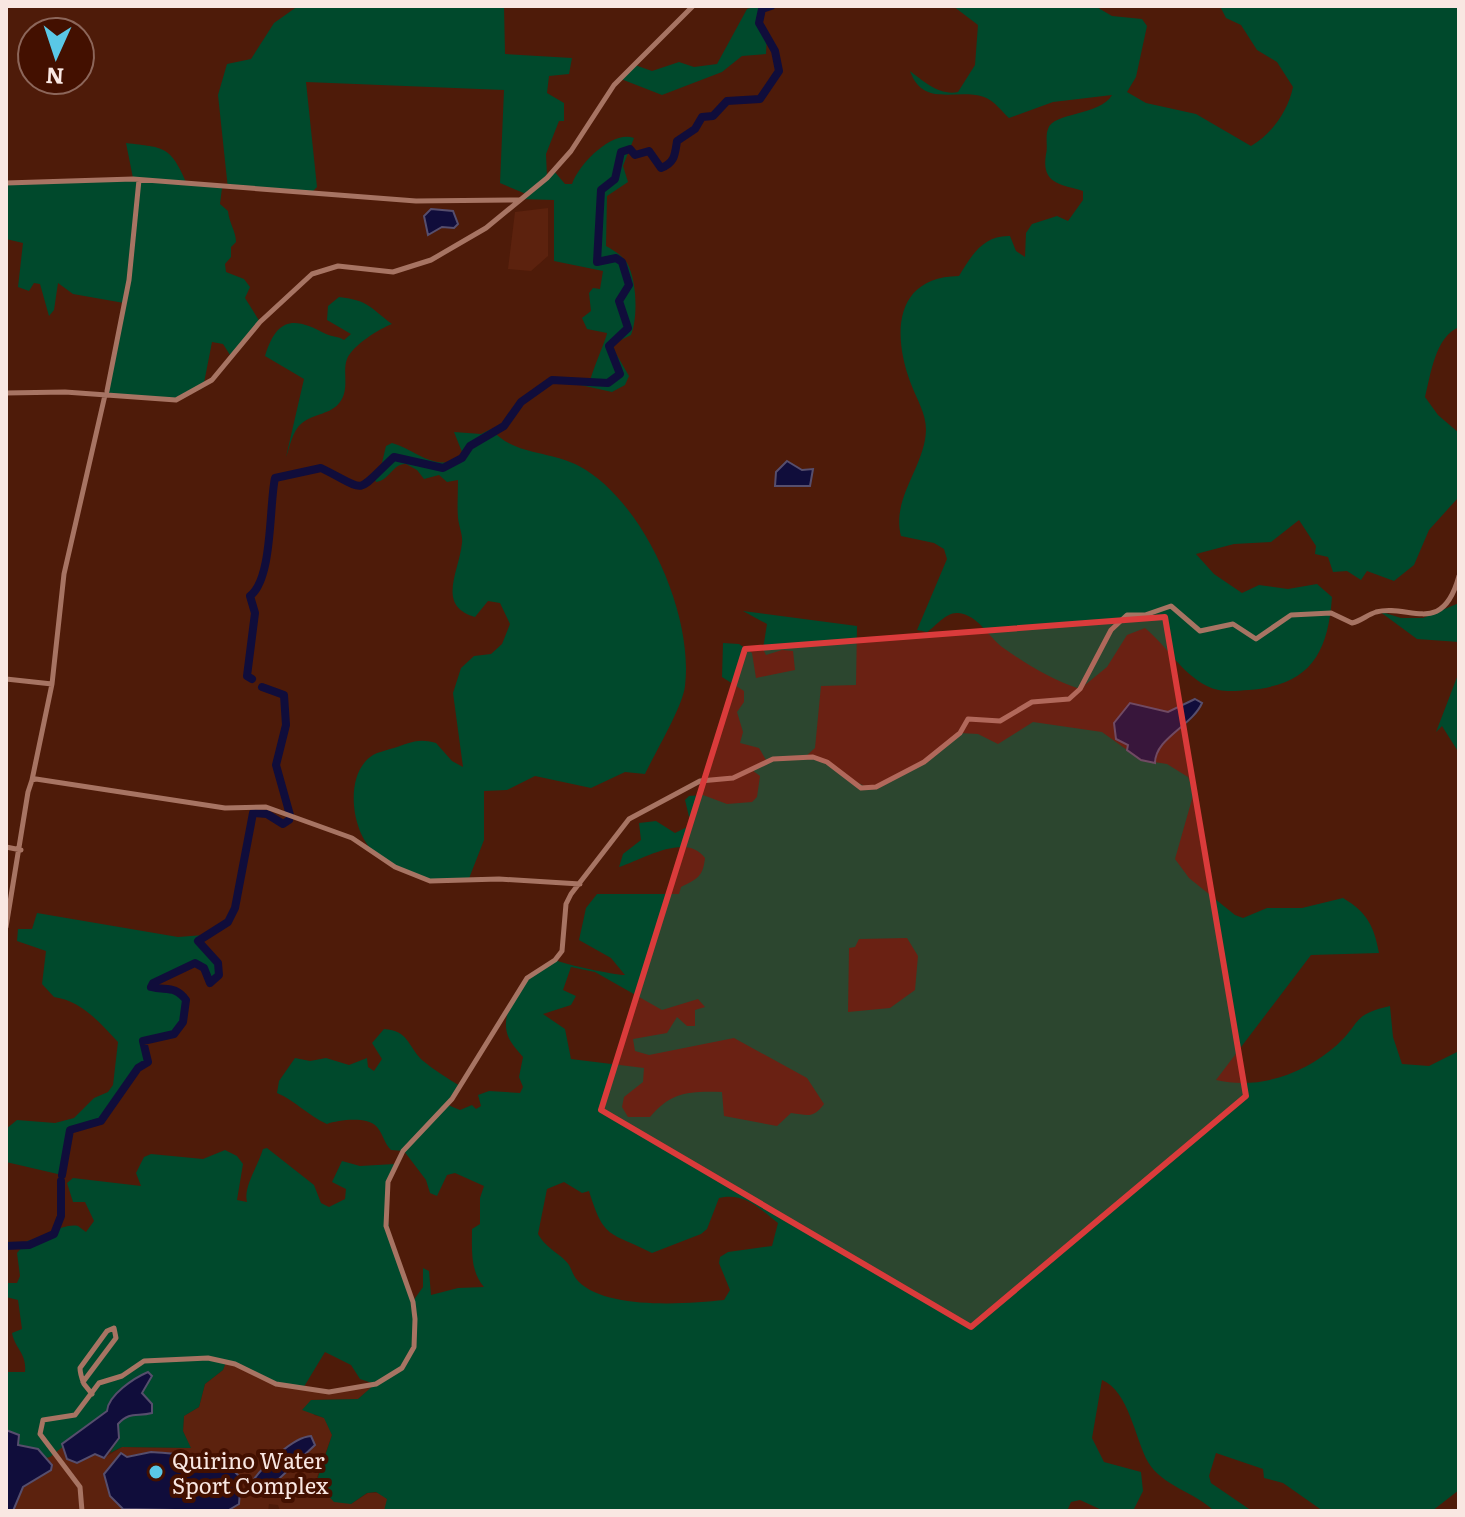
<svg xmlns="http://www.w3.org/2000/svg" width="1465" height="1517" viewBox="0 0 1465 1517" font-family="Literata,serif">
<style>
.built{fill:#5c220e}
.green{fill:#00492c;fill-rule:evenodd}
.water{fill:#100d3b;stroke:#564e6d;stroke-width:2}
.lines{fill:none;stroke-linecap:round;stroke-linejoin:round}
.river{stroke:#100d3b;stroke-width:8}
.secondary{stroke:#a77463;stroke-width:5}
.marked{fill:#da3b3b;fill-opacity:0.2;stroke:#da3b3b;stroke-width:6;stroke-linejoin:round}
.poi-dot{fill:#5ac8e6;stroke:#431000;stroke-width:3}
.labels{text-anchor:middle;dominant-baseline:central;stroke-width:8;stroke-linejoin:round;paint-order:stroke}
.poi-label{font-size:22px;fill:#f9e7e2;stroke:#431000;text-anchor:start}
</style>
<rect width="100%" height="100%" fill="#4e1b09"/>
<path class="built" d="M548,208V256L531,271L508,269L515,212Z
M226,1361L264,1379L329,1392L376,1384L358,1399L311,1400L314,1415L325,1418L332,1435L317,1477L351,1504L368,1493H381L387,1499V1509L280,1511L278,1505L269,1504L268,1511H13L23,1487L51,1470L46,1458L62,1444L67,1459L95,1454L104,1458L122,1447L190,1448L183,1431L184,1416L199,1407L205,1384L223,1370Z"/>
<path class="green" d="M298,6H504L505,54L572,58L569,74L549,76L547,93L564,103V121H559L546,154L547,177L554,171L565,184H572C579,164 612,130 634,138L623,166L628,182L607,196L606,246C613,250 622,255 627,263C637,280 638,318 631,335L611,345L629,376L625,385L612,392L567,382L590,381C593,369 607,337 607,333L587,329L582,318L591,311L589,293L593,288L600,289L603,271L554,261V200L520,199L526,194L500,183L504,90L306,82L317,187L313,191L228,189L218,95L227,64L251,59L274,23Z
M757,6H780L762,9L759,18L767,34L766,54L742,56L722,72L662,95L621,79L635,65L652,71L679,62L694,67L717,64L747,9Z
M953,6H1095L1112,16L1142,19L1147,26L1136,77L1127,92L1146,103L1196,114L1251,146C1272,134 1288,111 1293,87L1277,62L1257,50L1241,25L1226,18L1220,6H1459V327C1435,337 1431,374 1425,397L1438,415L1459,433L1457,499L1429,530L1414,565L1394,581L1367,571L1361,580L1347,571L1333,572L1328,557L1315,554L1316,546L1299,520L1271,542L1234,544L1196,554L1214,574L1242,593L1259,585L1288,589L1317,584L1332,597C1328,655 1309,685 1249,690C1235,691 1220,693 1207,686C1181,673 1167,646 1145,628L1127,635L1107,667L1080,689C1052,680 1026,664 1002,647C988,636 978,615 958,613C946,612 936,626 927,632L917,630L947,559L944,549L934,543L901,536C891,498 925,467 926,430C926,413 917,400 911,384C892,334 894,277 959,276C971,256 983,235 1010,236L1016,251L1025,257L1026,233L1032,224L1057,216L1068,221L1083,200V191C1060,184 1041,184 1046,154C1048,147 1045,136 1048,129C1053,112 1100,116 1112,95L1053,102L1009,118C1001,111 995,101 984,97C956,88 923,108 910,71C923,81 940,96 958,92L975,65L978,25Z
M126,143C165,148 170,145 187,184L222,188L220,204L228,211C229,223 236,231 236,242L231,247V257L225,264L226,272L244,279L250,287L245,298L260,322L232,358L223,344L212,342L203,388L176,400L105,395L124,303L73,294L58,283L54,310L49,316L40,284L34,283L29,291L18,287L23,243L6,239V183L133,178Z
M339,297C370,301 369,307 392,324C379,329 353,345 347,359C342,372 350,388 340,402C332,414 313,414 302,423C292,431 290,447 286,457L304,379L265,356C277,316 295,317 326,334C333,337 338,336 344,340L351,334L327,320L328,306Z
M491,429C514,456 549,450 579,466C643,500 694,614 685,686C683,706 655,753 645,774L625,772L591,788L535,776L507,790L484,791V840L468,881C433,883 398,876 372,850C351,829 344,773 373,755C378,752 385,751 390,749C409,744 416,737 436,743L452,761L463,767L453,693L461,668L474,656L491,654L502,644L510,624L500,603L488,601L475,617C436,606 459,572 462,543C463,535 459,527 458,518C457,506 458,493 458,480L447,482L439,475L424,479L417,470L406,464C393,463 390,480 376,482L373,475L381,467L386,446L392,443C416,450 429,468 457,461L462,452L454,432L481,434Z
M1459,603V642L1417,639L1379,611L1401,618H1423Z
M743,611L857,626L856,685L821,686L815,748L805,757C828,758 846,779 869,788L913,769L960,733L978,734L998,744L1033,722L1102,732L1141,760L1167,764L1188,777L1194,792L1175,859L1189,878L1235,915L1243,918L1267,908H1302L1343,898C1367,912 1374,926 1379,953L1311,955L1216,1080C1259,1090 1304,1074 1337,1045C1362,1022 1351,1015 1390,1006L1393,1037L1402,1064L1429,1066L1459,1051V1490L1432,1511H1323L1283,1483L1264,1478L1263,1469L1216,1453L1209,1476L1211,1483L1252,1511H1214C1195,1492 1162,1486 1148,1462C1135,1439 1129,1391 1102,1380L1092,1438L1104,1462L1141,1472L1143,1491L1133,1511H1104L1080,1500L1071,1502L1067,1511H384L387,1499L376,1492L367,1493L351,1504L334,1502L316,1483L332,1435L324,1418L302,1410L311,1400L358,1399L375,1384L360,1379L351,1365L325,1352L302,1390L276,1384L226,1362L223,1370L205,1384L199,1407L184,1416L183,1431L191,1448L122,1447L110,1453L119,1438L118,1424C128,1414 134,1413 148,1415L152,1404L142,1393L152,1375L148,1372L118,1392L108,1411L50,1457L46,1458L38,1449L18,1445L19,1435L6,1430V1372H25C27,1353 15,1349 12,1333L22,1329L18,1300L6,1297V1283H17L20,1276L17,1253L27,1241C44,1238 62,1223 78,1226L86,1232L94,1221L85,1202H73L67,1183L73,1178L141,1186L136,1173L144,1157L151,1154L203,1159L225,1150L237,1156L243,1164L237,1200L247,1202C243,1187 258,1166 263,1149L267,1148L314,1185L321,1203L329,1207L345,1199L346,1189L332,1182L342,1161L360,1166L395,1164C376,1216 396,1252 413,1301L423,1287V1268L429,1271L431,1295L458,1288L484,1287C470,1271 472,1250 472,1229L480,1224V1198L484,1186L455,1173L447,1175L437,1196L430,1193L426,1180L404,1151L391,1150C384,1143 383,1134 377,1127C367,1116 339,1120 327,1124C307,1115 296,1101 277,1093L279,1081L295,1058L310,1061L326,1058L349,1065L367,1058L368,1067L374,1071L382,1059L372,1043L384,1029C409,1031 407,1045 422,1060C434,1070 447,1078 460,1086L448,1105L460,1110L472,1105L476,1109L481,1106L478,1095L489,1091L520,1093L523,1087L519,1077L523,1057C518,1051 511,1044 508,1036C497,1007 532,971 555,960C563,964 619,976 625,975L611,958L579,940L586,908L597,894H679L681,887C697,879 703,877 705,858C686,832 644,859 619,867L623,854L641,840L639,823L656,821L675,833L691,825L685,800L689,796L703,795L727,804L752,802L757,797L760,776L752,770L766,760L759,748L740,743L743,732L737,712L744,702V691L722,677L723,643L739,644L752,653L756,678L795,670L793,651L782,650L766,655L763,649L767,624ZM907,938L918,956L915,990L890,1008L848,1012L849,948L855,947L859,939ZM571,967L595,972L662,1010L698,999L705,1007L695,1010V1026H687L677,1017L667,1033L633,1039L635,1051L649,1055L734,1038L807,1078L824,1104C813,1119 808,1115 791,1113L777,1126L724,1116L722,1092C689,1091 671,1092 650,1117H628L622,1107L624,1097L643,1082L644,1068L571,1059L565,1029L543,1014L571,1005L576,996L563,990ZM564,1182L582,1193L589,1191C604,1240 609,1231 652,1253L701,1234L707,1229L719,1198C744,1192 759,1208 778,1223L772,1246L728,1252L720,1257L719,1263L730,1290L724,1300C686,1304 606,1310 578,1281C573,1276 572,1270 569,1265C561,1253 548,1251 538,1234L547,1189Z
M1459,672V753L1442,726L1436,732Z
M37,913L178,937L204,935L198,941C206,955 226,963 215,981L210,983L204,968L195,963L153,983L151,987C167,991 175,985 186,1000L183,1022L174,1034L143,1041L148,1062L138,1068L101,1121L70,1130L62,1175L6,1162V1129L17,1120L55,1123L74,1118L94,1098L108,1092L113,1085L118,1042C99,1022 82,1001 54,997L42,984L46,951L17,941L18,929H32Z"/>
<path class="water" d="M431,209L453,211L458,224L454,228L442,227L428,235L424,216Z
M787,461L802,470L813,469L810,486H775L776,472Z
M1195,699L1202,703C1192,726 1155,738 1155,763L1141,760L1127,750L1128,745L1116,739L1114,723L1130,703L1168,712Z
M148,1372L152,1376L142,1393L152,1404V1413C137,1417 130,1411 118,1424L119,1438L104,1458L95,1454L77,1463L67,1459L62,1444L107,1411C108,1395 134,1378 148,1372Z
M6,1430L19,1435L18,1445L38,1449L52,1465L51,1470L23,1487L13,1511H6Z
M311,1436L315,1445L266,1491L256,1489L252,1482C262,1467 293,1437 311,1436Z
M151,1452C184,1455 218,1452 241,1478L239,1504L227,1511L123,1509L110,1496L104,1474L121,1453L127,1457Z"/>
<g class="lines">
<path class="river" d="M252,679L247,676L255,613L250,596C273,579 269,505 275,478L321,468C370,492 353,495 394,457L443,468L462,458L470,446L504,426L521,402L552,380L608,383L620,374L609,346L628,328L619,301L629,285L622,262L616,258L597,262L601,190L615,179L621,152L630,149L635,155L649,151L661,168C675,163 675,154 677,141L695,129L702,117L713,116L727,101L760,99L779,71L775,51L759,23L762,9L771,6
M262,687L284,695L286,725L276,765L290,815
M62,1175L70,1130L101,1121L138,1068L148,1062L143,1041L174,1034L183,1022L186,1000C175,985 166,991 151,987L153,983L195,963L204,968L210,983L219,975L218,963L198,941L228,922L235,908L253,813L267,814L283,824L289,820
M6,1246L29,1245L54,1234L61,1216V1181"/>
<path class="secondary" d="M6,183L133,179L416,201L519,200
M107,391L129,280L139,180
M6,393L65,392L176,400L212,380L260,322L312,274L338,266L393,272L431,260L486,228L547,178L571,151L614,85L693,6
M6,679L52,684
M32,780L52,684L64,574L105,395
M6,847L21,850
M6,927L28,792L32,780L36,779L225,808L266,807L352,838L395,867L430,881L499,879L580,884
M83,1382L116,1338L114,1328L107,1331L80,1368C80,1374 82,1379 84,1384L92,1394
M82,1511L80,1487L40,1434L43,1420L75,1415L99,1383L122,1376L144,1361L208,1358L235,1364L276,1384L329,1392L376,1384L402,1368L414,1347L415,1319L413,1302L386,1226L388,1182L403,1151L452,1099L527,978L555,960L562,951L566,904L571,894L629,819L700,781L733,778L773,759L813,757L827,762L861,788L876,787L924,762L960,733L968,719L1000,721L1032,702L1069,699L1080,689L1111,630L1127,615H1145L1171,606L1200,631L1233,624L1256,639L1291,615L1331,613L1352,623C1361,621 1367,615 1376,612C1409,603 1442,638 1459,576"/>
</g>
<path class="marked" d="M1165,617L1246,1096L971,1327L601,1110L745,649Z"/>
<circle class="poi-dot" cx="156" cy="1472" r="8"/>
<g class="labels">
<g class="poi-label">
<text x="172" y="1459">Quirino Water<tspan x="172" dy="25">Sport Complex</tspan></text>
</g>
</g>
<rect width="1465" height="1517" fill="none" stroke="#f9e7e2" stroke-width="16"/>
<g transform="translate(56 56) rotate(183)"><circle r="38" fill="#431000" stroke="#8c665a" stroke-width="2"/>
<path d="M0-6L14 30L0 20L-14 30Z" fill="#5ac8e6"/>
<text y="-12" font-size="22" font-weight="bold" text-anchor="middle" fill="#f9e7e2">N</text>
</g>
</svg>
